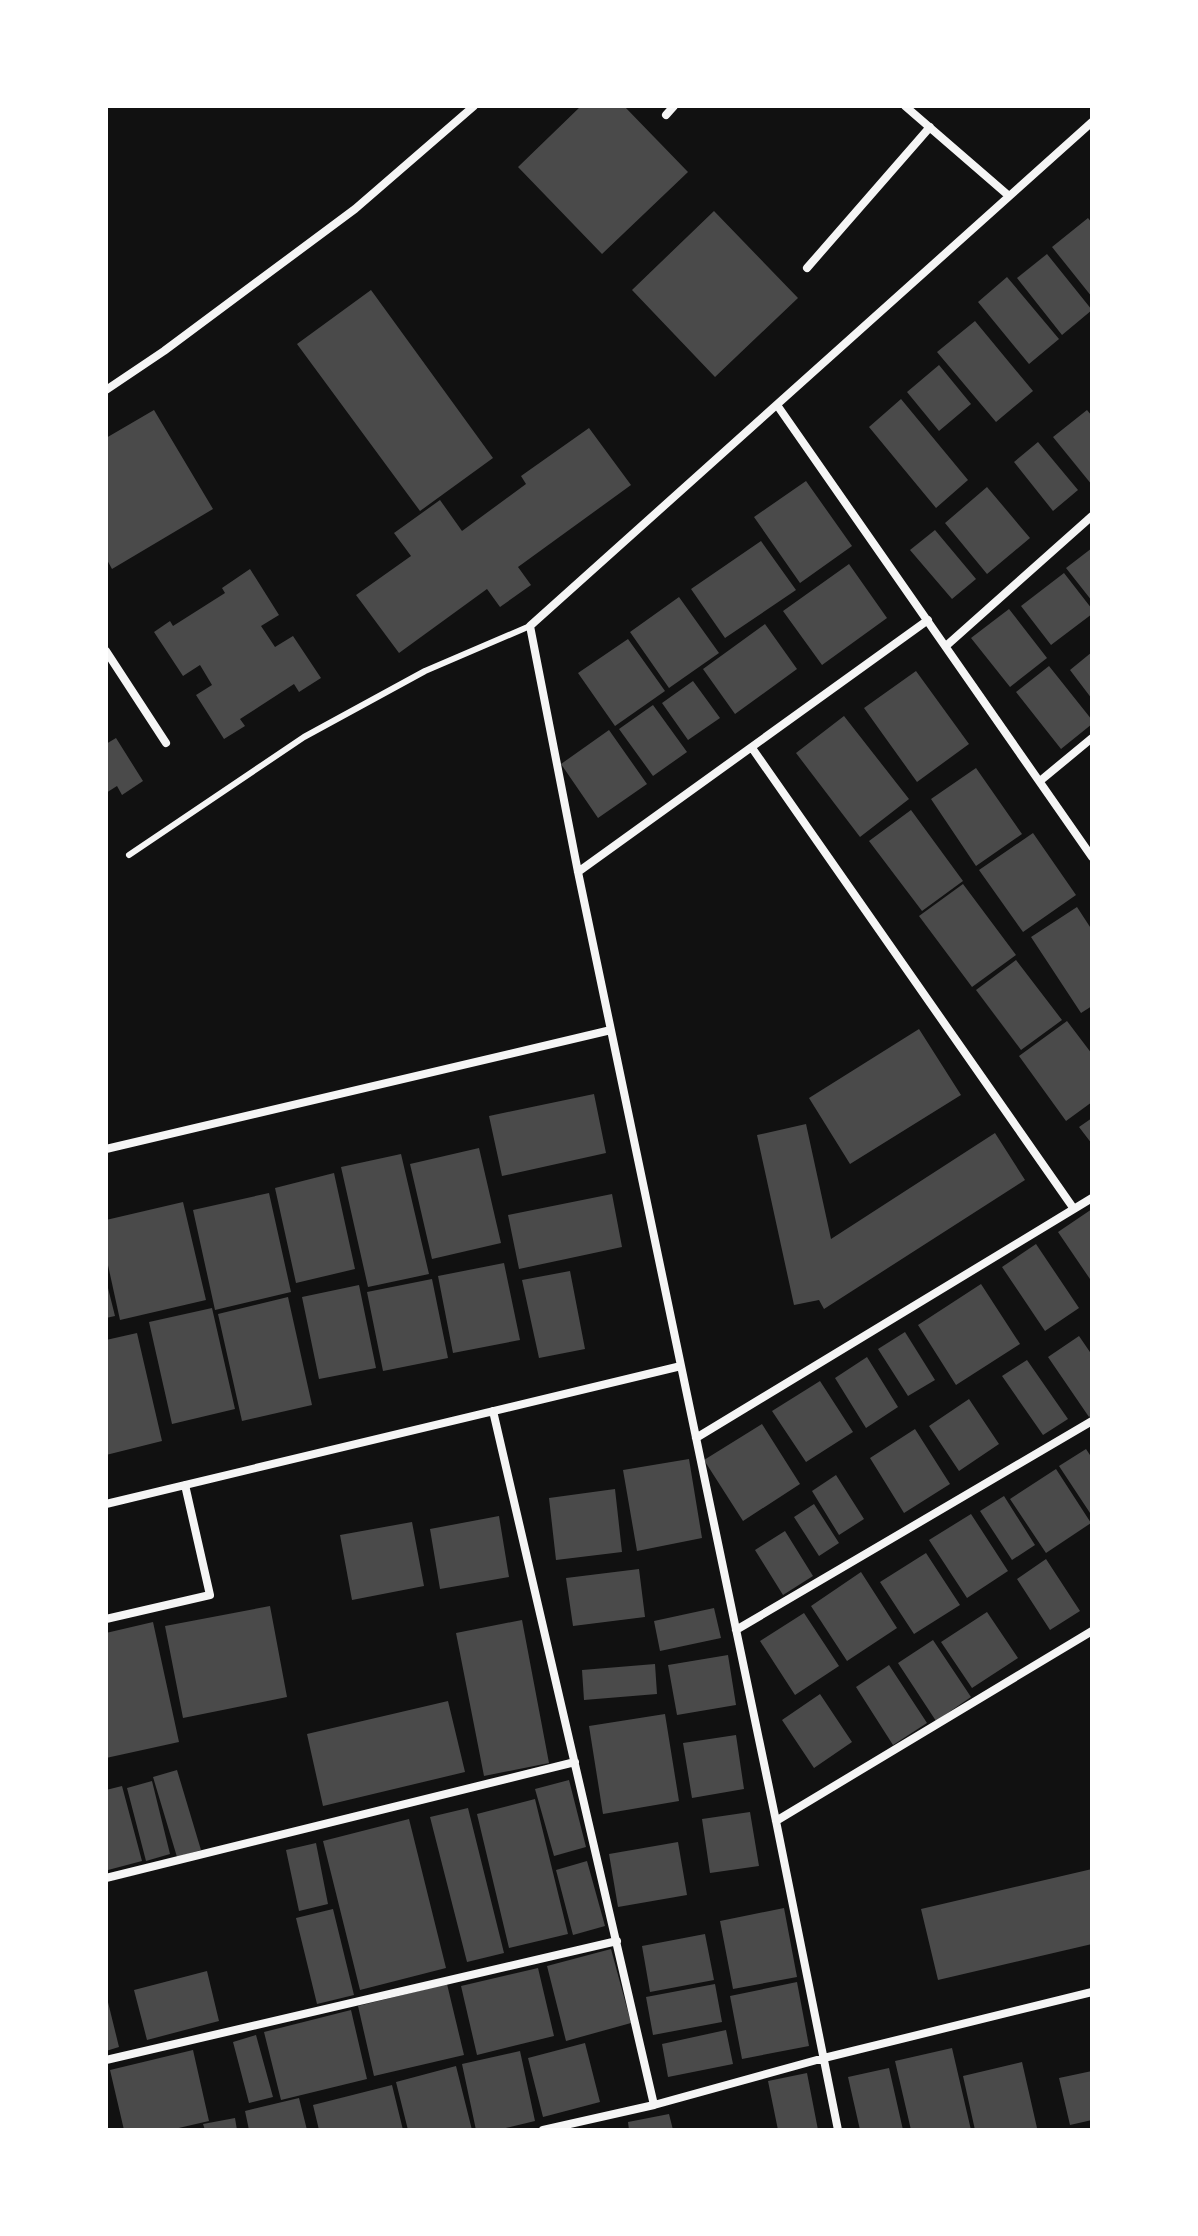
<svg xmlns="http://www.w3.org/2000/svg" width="1198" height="2236" viewBox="0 0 1198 2236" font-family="'IBM Plex Sans',sans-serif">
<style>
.building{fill:#4a4a4a}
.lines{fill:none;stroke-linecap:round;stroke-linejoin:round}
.service{stroke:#f5f5f5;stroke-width:6}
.minor{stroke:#f5f5f5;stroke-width:8}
</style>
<rect width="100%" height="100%" fill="#111"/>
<path class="building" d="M581,106H624L688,172L602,254L518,167Z
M714,211L798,298L715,377L632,290Z
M1088,218L1092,223V297L1052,247Z
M1047,254L1092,310L1062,335L1017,278Z
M1007,277L1059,339L1029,364L978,302Z
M371,290L493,458L420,511L297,344Z
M975,321L1033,391L996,422L937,352Z
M939,365L971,404L939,431L907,392Z
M901,399L968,480L936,508L869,427Z
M154,410L213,509L112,569L106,558V438Z
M1087,410L1092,416V485L1053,437Z
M589,428L631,485L518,567L531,585L500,607L487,589L399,653L356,595L411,556L394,533L440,500L462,531L526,484L521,476Z
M1038,442L1078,490L1053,511L1014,462Z
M806,481L852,546L800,583L754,517Z
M987,487L1030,538L987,574L945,523Z
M935,530L976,579L952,599L910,550Z
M761,541L796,590L725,638L691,589Z
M1092,548V601L1066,568Z
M849,564L887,618L822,665L783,611Z
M250,569L279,615L261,626L275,647L293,636L321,678L299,692L294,684L240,719L245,726L224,739L196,695L212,685L200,665L183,676L154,632L170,621L173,626L225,593L222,588Z
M1064,573L1092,609V614L1051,645L1021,606Z
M679,597L719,653L669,688L630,632Z
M1009,609L1047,658L1010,687L971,638Z
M765,624L797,669L735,714L703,669Z
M628,639L665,691L615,726L578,673Z
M1092,652V699L1070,670Z
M1049,666L1092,720V724L1061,749L1016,692Z
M916,671L969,744L917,782L864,708Z
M693,681L720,718L688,740L662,703Z
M653,705L687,752L653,776L619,729Z
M844,716L909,799L860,837L796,753Z
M609,730L647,784L598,818L561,764Z
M116,738L143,781L122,795L117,786L106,793V744Z
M976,768L1022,834L976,866L931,799Z
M911,810L963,881L922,911L869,841Z
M1033,833L1076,895L1023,932L979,870Z
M963,884L1016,955L972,987L919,916Z
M1077,907L1092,930V1006L1081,1013L1031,937Z
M1016,960L1062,1020L1021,1050L976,990Z
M1067,1021L1092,1054V1102L1066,1121L1019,1056Z
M919,1029L961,1095L850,1164L809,1098Z
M594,1094L606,1153L502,1176L489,1116Z
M1092,1118V1144L1079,1127Z
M806,1124L831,1239L995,1133L1025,1180L824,1309L819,1300L794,1305L757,1135Z
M479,1148L501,1243L432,1259L410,1164Z
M401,1154L429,1274L368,1287L341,1167Z
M334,1173L355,1269L296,1283L275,1188Z
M269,1193L291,1292L215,1310L193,1210Z
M612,1194L622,1247L519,1269L508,1215Z
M183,1202L206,1300L120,1320L106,1256V1220Z
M1092,1209V1282L1058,1232Z
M1036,1244L1079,1308L1045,1331L1002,1267Z
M504,1263L520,1340L453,1353L438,1276Z
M570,1271L585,1349L539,1358L522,1280Z
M432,1279L448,1358L383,1371L367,1292Z
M106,1280L115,1316L106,1318Z
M981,1284L1020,1344L956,1385L918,1325Z
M359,1285L376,1368L319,1379L302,1297Z
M288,1297L312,1405L242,1421L218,1314Z
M212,1308L235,1409L172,1424L149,1322Z
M905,1332L935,1380L908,1396L878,1349Z
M137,1333L162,1441L106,1455V1340Z
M1079,1336L1092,1355V1415L1089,1417L1048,1357Z
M867,1357L898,1407L866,1428L835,1378Z
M1027,1360L1068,1419L1043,1435L1002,1376Z
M820,1381L853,1432L806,1462L772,1411Z
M969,1399L999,1444L959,1471L929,1426Z
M762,1424L800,1484L743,1521L704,1460Z
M915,1429L950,1484L904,1513L870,1458Z
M1086,1449L1092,1458V1516L1059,1466Z
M689,1459L702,1538L637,1551L623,1470Z
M1056,1469L1091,1523L1046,1553L1010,1499Z
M836,1475L864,1519L839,1535L812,1491Z
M615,1489L622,1552L556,1560L549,1498Z
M1004,1496L1035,1545L1012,1560L980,1511Z
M814,1504L839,1543L819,1556L794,1517Z
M971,1514L1008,1571L967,1598L929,1540Z
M499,1516L509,1577L440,1589L430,1529Z
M412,1522L424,1586L352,1600L340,1535Z
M785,1531L813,1576L783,1595L755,1550Z
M926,1553L960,1605L914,1634L880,1582Z
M1046,1559L1080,1611L1050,1630L1017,1579Z
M639,1569L645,1617L573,1626L566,1578Z
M861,1572L897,1628L847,1661L811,1606Z
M270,1606L287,1697L183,1718L165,1626Z
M714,1608L721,1638L660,1651L654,1621Z
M987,1612L1018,1658L972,1688L941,1642Z
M804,1613L839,1666L795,1695L760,1641Z
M522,1620L549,1763L484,1776L456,1633Z
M153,1622L179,1742L106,1758V1633Z
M933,1640L971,1697L936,1721L898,1663Z
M728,1655L736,1705L677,1715L668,1665Z
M655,1664L657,1694L584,1700L582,1670Z
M889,1665L927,1723L893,1745L856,1687Z
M820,1694L852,1742L814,1768L782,1720Z
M448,1701L465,1772L323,1806L307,1734Z
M665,1714L679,1801L603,1814L589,1726Z
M736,1735L744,1789L692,1798L683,1743Z
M177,1770L201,1850L177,1857L153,1777Z
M569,1780L586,1847L554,1856L535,1789Z
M152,1781L170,1854L146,1861L127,1788Z
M122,1786L142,1861L108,1870L106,1861V1790Z
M535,1799L568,1934L509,1948L477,1814Z
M468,1808L504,1953L467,1962L430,1817Z
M750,1812L759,1866L710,1873L702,1819Z
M409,1819L446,1968L360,1990L323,1841Z
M678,1842L687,1895L618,1907L609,1854Z
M316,1843L328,1904L299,1911L286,1850Z
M587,1861L605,1926L573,1935L556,1870Z
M1092,1869V1944L938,1980L921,1909Z
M784,1908L797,1977L733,1989L720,1921Z
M333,1909L354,1995L317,2004L296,1918Z
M705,1934L714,1980L650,1992L642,1946Z
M611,1949L631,2023L566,2041L547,1966Z
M538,1968L554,2036L477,2055L461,1986Z
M207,1971L219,2021L147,2040L134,1990Z
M797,1982L809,2046L742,2059L730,1996Z
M447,1984L464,2055L374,2076L358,2006Z
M715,1984L722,2022L653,2035L646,1997Z
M106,1994L119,2047L106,2051Z
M351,2010L367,2079L281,2100L264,2032Z
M726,2030L733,2064L668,2077L662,2044Z
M256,2035L273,2097L249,2103L233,2042Z
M585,2043L600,2102L543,2117L528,2058Z
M952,2048L971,2130H911L895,2061Z
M193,2050L209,2121L170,2130H124L110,2070Z
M520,2051L535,2121L497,2130H476L462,2064Z
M1022,2062L1037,2128L975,2130L963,2076Z
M456,2066L472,2130H408L396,2082Z
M889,2068L903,2130H860L848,2077Z
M1092,2071V2120L1070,2125L1059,2078Z
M807,2073L818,2130H778L768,2081Z
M392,2085L403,2130H319L313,2105Z
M299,2098L307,2130H249L245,2111Z
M669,2114L673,2130H629L628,2122Z
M235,2118L237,2130H205L203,2124Z"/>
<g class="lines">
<path class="service" d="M129,855L304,737L425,671L530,626"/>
<path class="minor" d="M905,106L1009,196
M666,115L674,106
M807,268L930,127
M106,390L164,351L355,209L474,106
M777,405L1092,857
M946,646L1092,516
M106,651L166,743
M752,748L1074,1209
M1040,781L1092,738
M578,872L928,620
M106,1149L611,1030
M493,1411L654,2105
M696,1438L1092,1198
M106,1504L681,1366
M106,1619L210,1595L185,1485
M736,1630L1092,1421
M776,1821L1092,1631
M106,1878L575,1762
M106,2060L617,1941
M543,2130L654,2105L824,2058L1092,1992
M838,2130L776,1821L578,872L530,626L1092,122"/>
</g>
<rect width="1198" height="2236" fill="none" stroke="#ffffff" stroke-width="216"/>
</svg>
